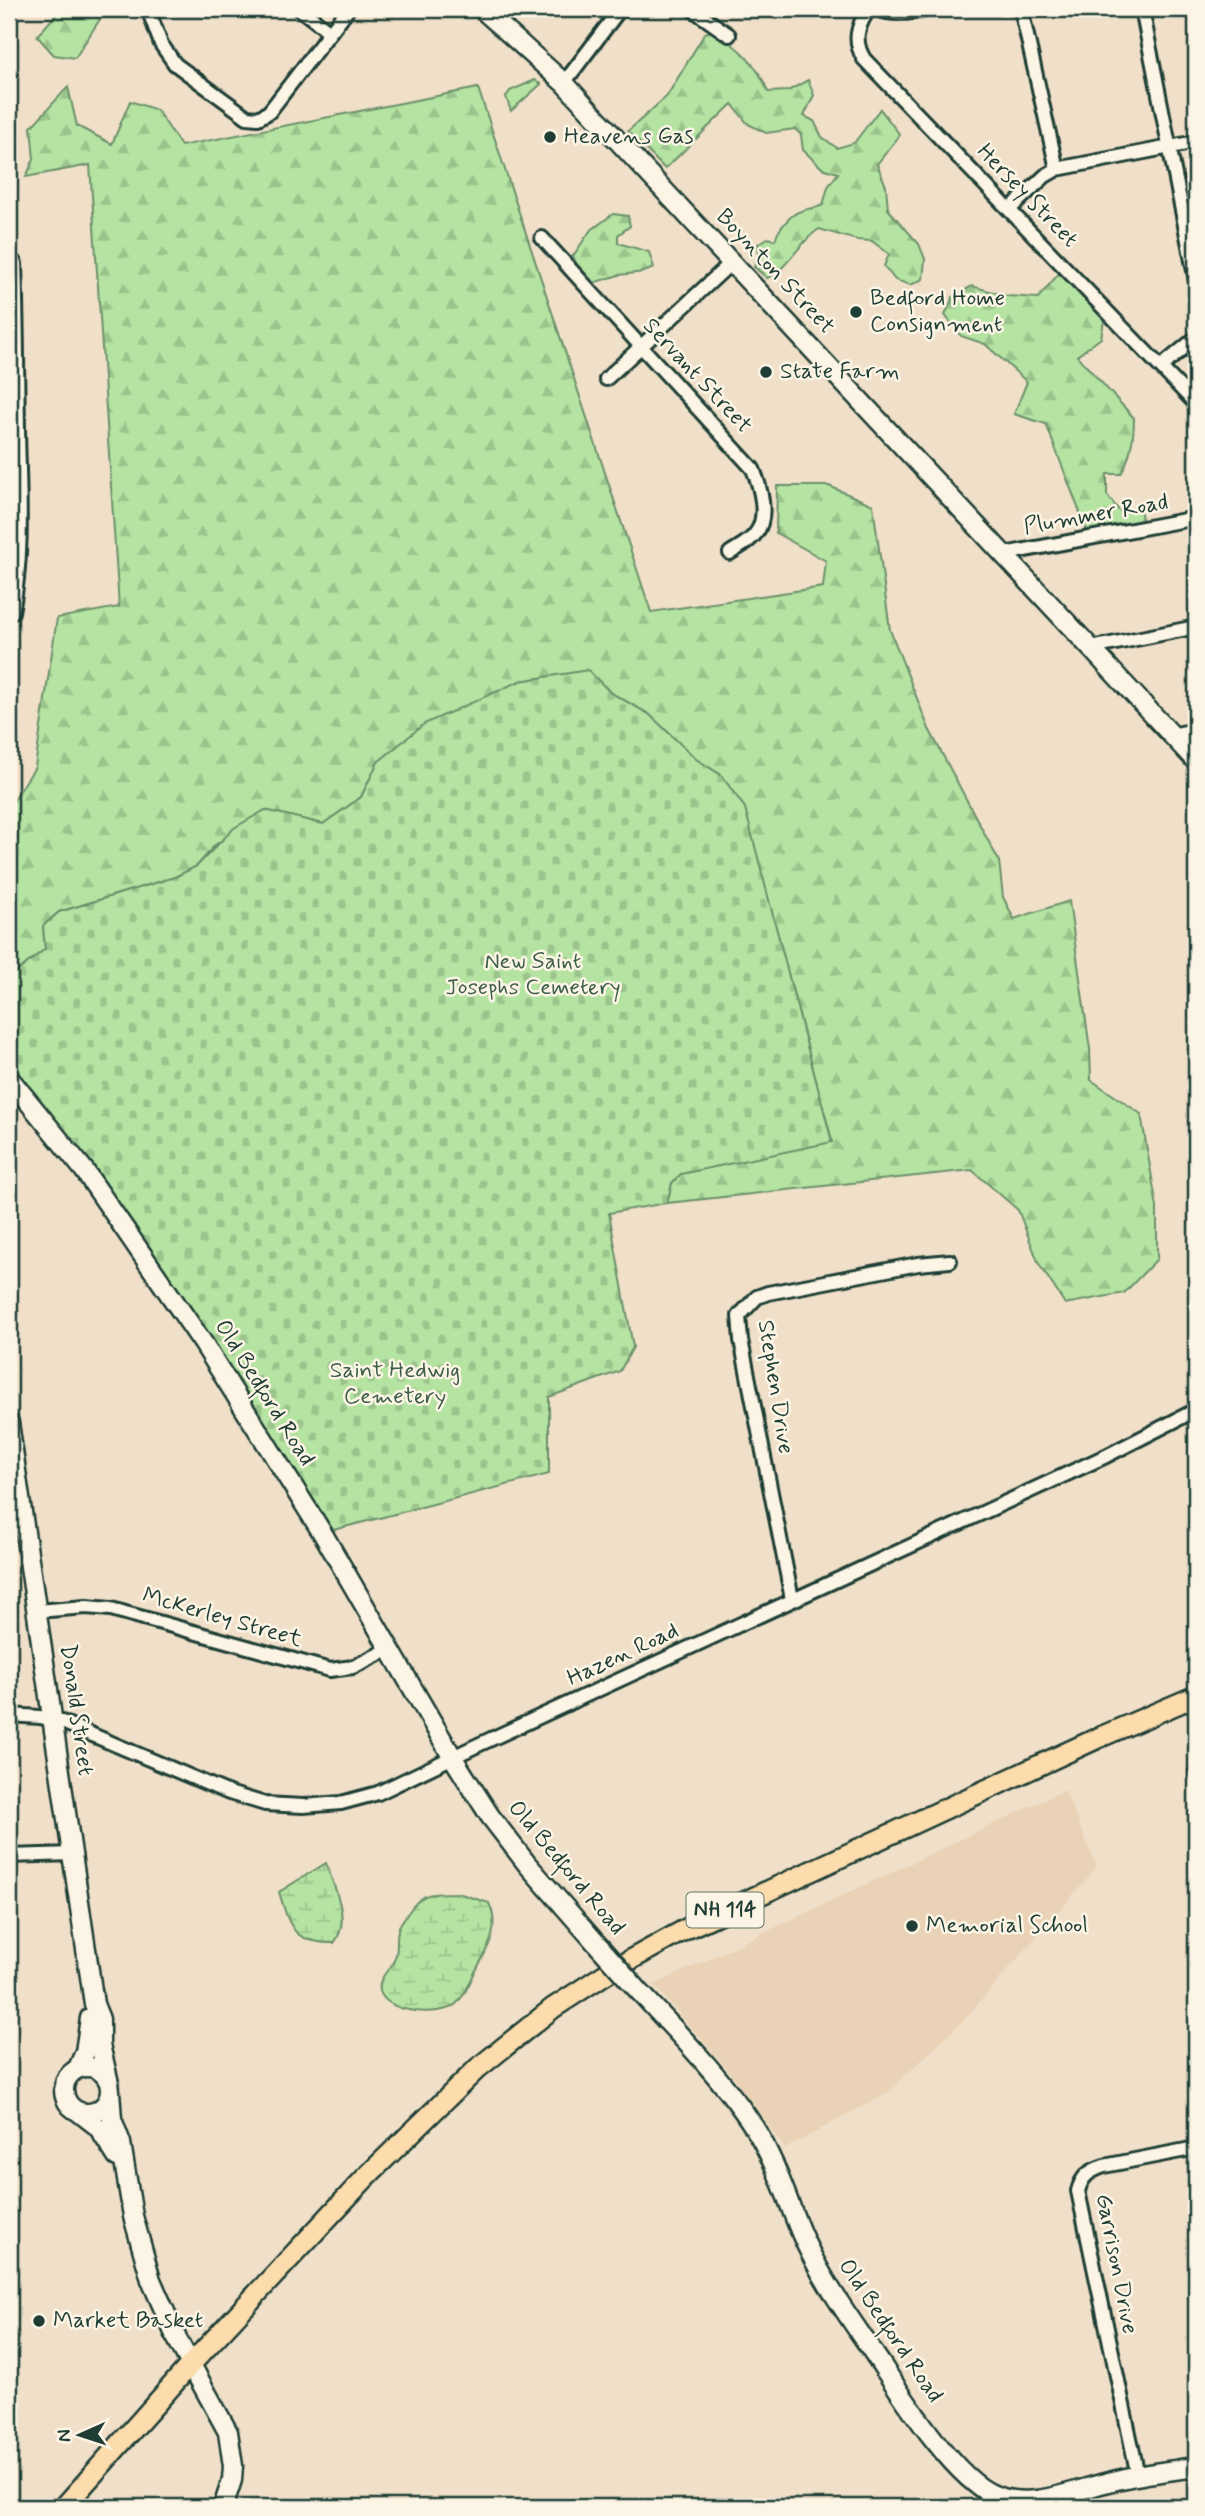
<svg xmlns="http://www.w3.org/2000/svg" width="1205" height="2516" viewBox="0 0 1205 2516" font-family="Mynerve,sans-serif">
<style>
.built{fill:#e9d2b6}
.grass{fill:url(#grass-tufts);stroke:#6a906b;stroke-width:2}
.forest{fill:url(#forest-firs);stroke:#6a906b;stroke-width:2}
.wetland{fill:url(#wetland-marsh);stroke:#6a906b;stroke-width:2}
.cemetery{fill:url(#cemetery-stones);stroke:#6a906b;stroke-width:2}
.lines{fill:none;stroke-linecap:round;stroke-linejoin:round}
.street-casing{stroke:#1f3d34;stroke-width:18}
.secondary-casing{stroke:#1f3d34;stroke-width:23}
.primary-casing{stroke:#1f3d34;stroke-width:24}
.street{stroke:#fcf5e5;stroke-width:12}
.secondary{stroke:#fcf5e5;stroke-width:18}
.primary{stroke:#fcdcac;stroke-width:19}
.secondary-bridge-casing{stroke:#1f3d34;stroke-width:23;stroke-linecap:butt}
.secondary-bridge{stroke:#fcf5e5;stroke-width:18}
.poi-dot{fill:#1f3d34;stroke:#fcf5e5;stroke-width:2.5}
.labels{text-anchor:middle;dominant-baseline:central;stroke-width:5;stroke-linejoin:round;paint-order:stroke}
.shield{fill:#fcf5e5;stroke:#617469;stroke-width:2}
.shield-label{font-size:21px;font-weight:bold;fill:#1f3d34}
.poi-label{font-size:23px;fill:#1f3d34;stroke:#fcf5e5;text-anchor:start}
.street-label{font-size:23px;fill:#1f3d34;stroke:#fcf5e5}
.park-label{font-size:23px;fill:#3d5e4a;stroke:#fcf5e5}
</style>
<defs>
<pattern id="grass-tufts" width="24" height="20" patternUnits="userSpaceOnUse" patternTransform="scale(1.75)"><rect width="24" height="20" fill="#b5e3a2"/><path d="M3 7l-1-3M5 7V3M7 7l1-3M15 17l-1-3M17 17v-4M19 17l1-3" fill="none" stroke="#9bc48c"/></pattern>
<pattern id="forest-firs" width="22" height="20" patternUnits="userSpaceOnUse" patternTransform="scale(1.75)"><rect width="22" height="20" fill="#b5e3a2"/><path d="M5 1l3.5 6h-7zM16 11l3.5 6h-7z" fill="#9bc48c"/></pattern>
<pattern id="wetland-marsh" width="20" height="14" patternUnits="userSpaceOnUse" patternTransform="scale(1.75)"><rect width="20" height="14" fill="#b5e3a2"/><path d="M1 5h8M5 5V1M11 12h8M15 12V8" fill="none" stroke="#9bc48c"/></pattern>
<pattern id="cemetery-stones" width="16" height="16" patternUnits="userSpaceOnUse" patternTransform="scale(1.75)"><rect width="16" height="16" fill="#b5e3a2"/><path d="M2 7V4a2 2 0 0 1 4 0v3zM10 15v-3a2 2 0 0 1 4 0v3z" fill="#9bc48c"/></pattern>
</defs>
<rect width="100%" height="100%" fill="#f1e0c9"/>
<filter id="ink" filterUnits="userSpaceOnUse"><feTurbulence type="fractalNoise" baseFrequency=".0143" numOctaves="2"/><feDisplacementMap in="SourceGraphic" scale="14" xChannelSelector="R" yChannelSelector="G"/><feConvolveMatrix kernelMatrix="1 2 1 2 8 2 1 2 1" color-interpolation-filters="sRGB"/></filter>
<g filter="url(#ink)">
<path class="built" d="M1065,1790L1097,1867L964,2020L887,2093L785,2149L729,2071L654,1985Z"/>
<path class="grass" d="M535,80L541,84L511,111L506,97L510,91Z"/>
<path class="forest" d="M61,9H97L102,16L75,58L54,55L37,36Z
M714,31C738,47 758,64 768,92L788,91L808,80L814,95L804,116L814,121L822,137L837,148L854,143L880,109L900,135L877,164L886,186L888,209L919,244L925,259L923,279L911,285L895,280L884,266L889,254L872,241L857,240L819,229C798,243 789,268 767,278L754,267L759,255L758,244L768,238L775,240C778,230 790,214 801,211C809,208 815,209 823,205L828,187L838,173L822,168L803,150L801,135L795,129L766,133L748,124L732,104L665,169L628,131L667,96L705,33Z
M68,87L77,126L112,144L130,101L157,110L181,146L478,88L651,612L823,587L826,561L776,533L777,486H829L873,505L890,630L929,729L999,861L1003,897L1014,919L1069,901L1090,1049L1091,1080L1141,1114L1157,1207V1259L1124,1293L1065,1304L1039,1264L1018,1210L972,1170L667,1203L672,1183L680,1174L832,1141L778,935L721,775L696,759L649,714L611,693L588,671L520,681L487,697L378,762L361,797L323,824L265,810L215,845L197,866L175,877L59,912L43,926L45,949L9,978V808L35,767L57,618L119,607L90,165L26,177L34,159L31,127Z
M613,214L628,216L630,226L618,235V243L649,252L654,268L644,272L619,275L593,283L581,275L573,256L590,231Z
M1062,270L1105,315L1101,338L1077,356L1134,418C1134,439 1131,456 1121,474H1107V495L1121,513L1140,510L1143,523L1087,531L1046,424L1014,414L1027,382L985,344L961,336L945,315L953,297L972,286L1007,296L1038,298Z"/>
<path class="wetland" d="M326,1863C334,1888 352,1920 334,1943C292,1943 290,1927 279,1892Z
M458,1893L489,1903C501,1929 488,1948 475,1972C470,1982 465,1996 456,2004C442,2017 386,2014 380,1991C377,1977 391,1970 395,1958C399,1948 395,1936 399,1927C401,1922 405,1917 408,1913C423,1890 432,1894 458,1893Z"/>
<path class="cemetery" d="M588,670L611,693L649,714L696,759L721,775L745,808L832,1142L681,1174L672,1183L667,1203L609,1213L633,1347L620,1371L549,1397V1474L333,1530L174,1284L80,1150L9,1065V978L45,949L43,926L59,912L175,877L197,866L234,828L265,810L323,824L361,797L378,762L424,724L520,681Z"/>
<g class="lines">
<defs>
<path id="street" d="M148,9L161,44L175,64L247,117L258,118L269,112L348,9
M300,9L330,32
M692,9L729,35
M869,9C857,26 853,41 864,59L1196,404
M877,9C895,16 913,12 931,9
M1021,9L1057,169
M1142,9L1196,281
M564,83L620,9
M1010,209L1045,176L1057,169L1196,142
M542,238L753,469C760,486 769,516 756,533C750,542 739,547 730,553
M1162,366L1196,338
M606,379L732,262
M1004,554L1196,518
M9,612H12C24,551 19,491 18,429C17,374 17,318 15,263
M1091,648L1196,627
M1171,735L1196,730
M792,1599L741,1340L739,1316L757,1297L768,1293L918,1264L950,1261
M37,1611L86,1607L111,1609L330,1670L353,1667L389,1649
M9,1715L40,1717L62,1722L229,1793L265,1804L303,1806L341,1803L378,1793L478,1745L1106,1456L1196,1410
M1196,1772V1773
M9,1856L73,1854
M1138,2476L1078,2191C1082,2176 1089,2171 1104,2166L1196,2148"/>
<path id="secondary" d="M482,9L564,83L1196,761
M9,1078L84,1170L203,1343L323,1534L453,1758L490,1816L527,1864L596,1943
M9,1423L94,2004L100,2019V2045L109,2083
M638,1990C676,2031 724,2080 754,2127C775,2160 786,2197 801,2233C821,2280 853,2322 881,2364C904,2399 956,2480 994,2495C1032,2511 1076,2489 1113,2481C1140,2474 1169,2471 1196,2467
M64 2090a23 23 0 1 1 46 0a23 23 0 1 1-46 0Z
M78,2068L85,2052L90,2018
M110,2091L112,2119L121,2143L133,2216L151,2280L177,2339L228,2432L233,2466L232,2480L223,2507
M76,2110L98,2127L117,2157"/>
<path id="primary" d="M64,2507L191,2364L367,2176L478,2068L553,2008L610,1971L688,1928L1098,1738L1196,1696"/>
</defs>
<use href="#street" class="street-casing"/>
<use href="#secondary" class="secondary-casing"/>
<use href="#primary" class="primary-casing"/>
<use href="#street" class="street"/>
<use href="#secondary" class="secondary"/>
<use href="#primary" class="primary"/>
<defs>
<path id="secondary-bridge" d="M596,1943L638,1990"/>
</defs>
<use href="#secondary-bridge" class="secondary-bridge-casing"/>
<use href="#secondary-bridge" class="secondary-bridge"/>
</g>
</g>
<g class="poi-dot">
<circle cx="550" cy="137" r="7"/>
<circle cx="856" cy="312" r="7"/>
<circle cx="766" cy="372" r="7"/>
<circle cx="912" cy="1926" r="7"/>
<circle cx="39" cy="2321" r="7"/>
</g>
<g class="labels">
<rect class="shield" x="686.5" y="1892.5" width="77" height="35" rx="5"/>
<g class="shield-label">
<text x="725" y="1910">NH 114</text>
</g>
<g class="poi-label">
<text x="564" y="137">Heavens Gas</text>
<text x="870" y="299">Bedford Home<tspan x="870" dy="26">Consignment</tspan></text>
<text x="780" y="372">State Farm</text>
<text x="926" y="1926">Memorial School</text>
<text x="53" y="2321">Market Basket</text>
</g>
<g class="street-label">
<text transform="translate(1027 196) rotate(46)">Hersey Street</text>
<text transform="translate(775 272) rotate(47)">Boynton Street</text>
<text transform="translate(697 376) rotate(47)">Servant Street</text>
<text transform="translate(1096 515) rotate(-10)">Plummer Road</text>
<text transform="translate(775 1387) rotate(81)">Stephen Drive</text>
<text transform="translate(264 1393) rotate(58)">Old Bedford Road</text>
<text transform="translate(222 1618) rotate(16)">McKerley Street</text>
<text transform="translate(623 1655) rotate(-25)">Hazen Road</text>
<text transform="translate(76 1710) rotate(82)">Donald Street</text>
<text transform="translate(566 1868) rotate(50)">Old Bedford Road</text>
<text transform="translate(1116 2264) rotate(79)">Garrison Drive</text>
<text transform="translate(890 2331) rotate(56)">Old Bedford Road</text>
</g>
<g class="park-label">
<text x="533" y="962">New Saint<tspan x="533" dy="26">Josephs Cemetery</tspan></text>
<text x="395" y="1371">Saint Hedwig<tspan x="395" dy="26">Cemetery</tspan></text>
</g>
</g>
<rect width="1205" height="2516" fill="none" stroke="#fcf5e5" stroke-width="35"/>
<rect x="18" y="18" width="1170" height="2481" fill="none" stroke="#1f3d34" stroke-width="2.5" filter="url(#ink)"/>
<g transform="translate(80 2435) rotate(267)" stroke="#fcf5e5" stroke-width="5" paint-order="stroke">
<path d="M0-5L12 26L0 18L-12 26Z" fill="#1f3d34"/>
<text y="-10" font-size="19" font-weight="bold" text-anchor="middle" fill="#1f3d34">N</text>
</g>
</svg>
